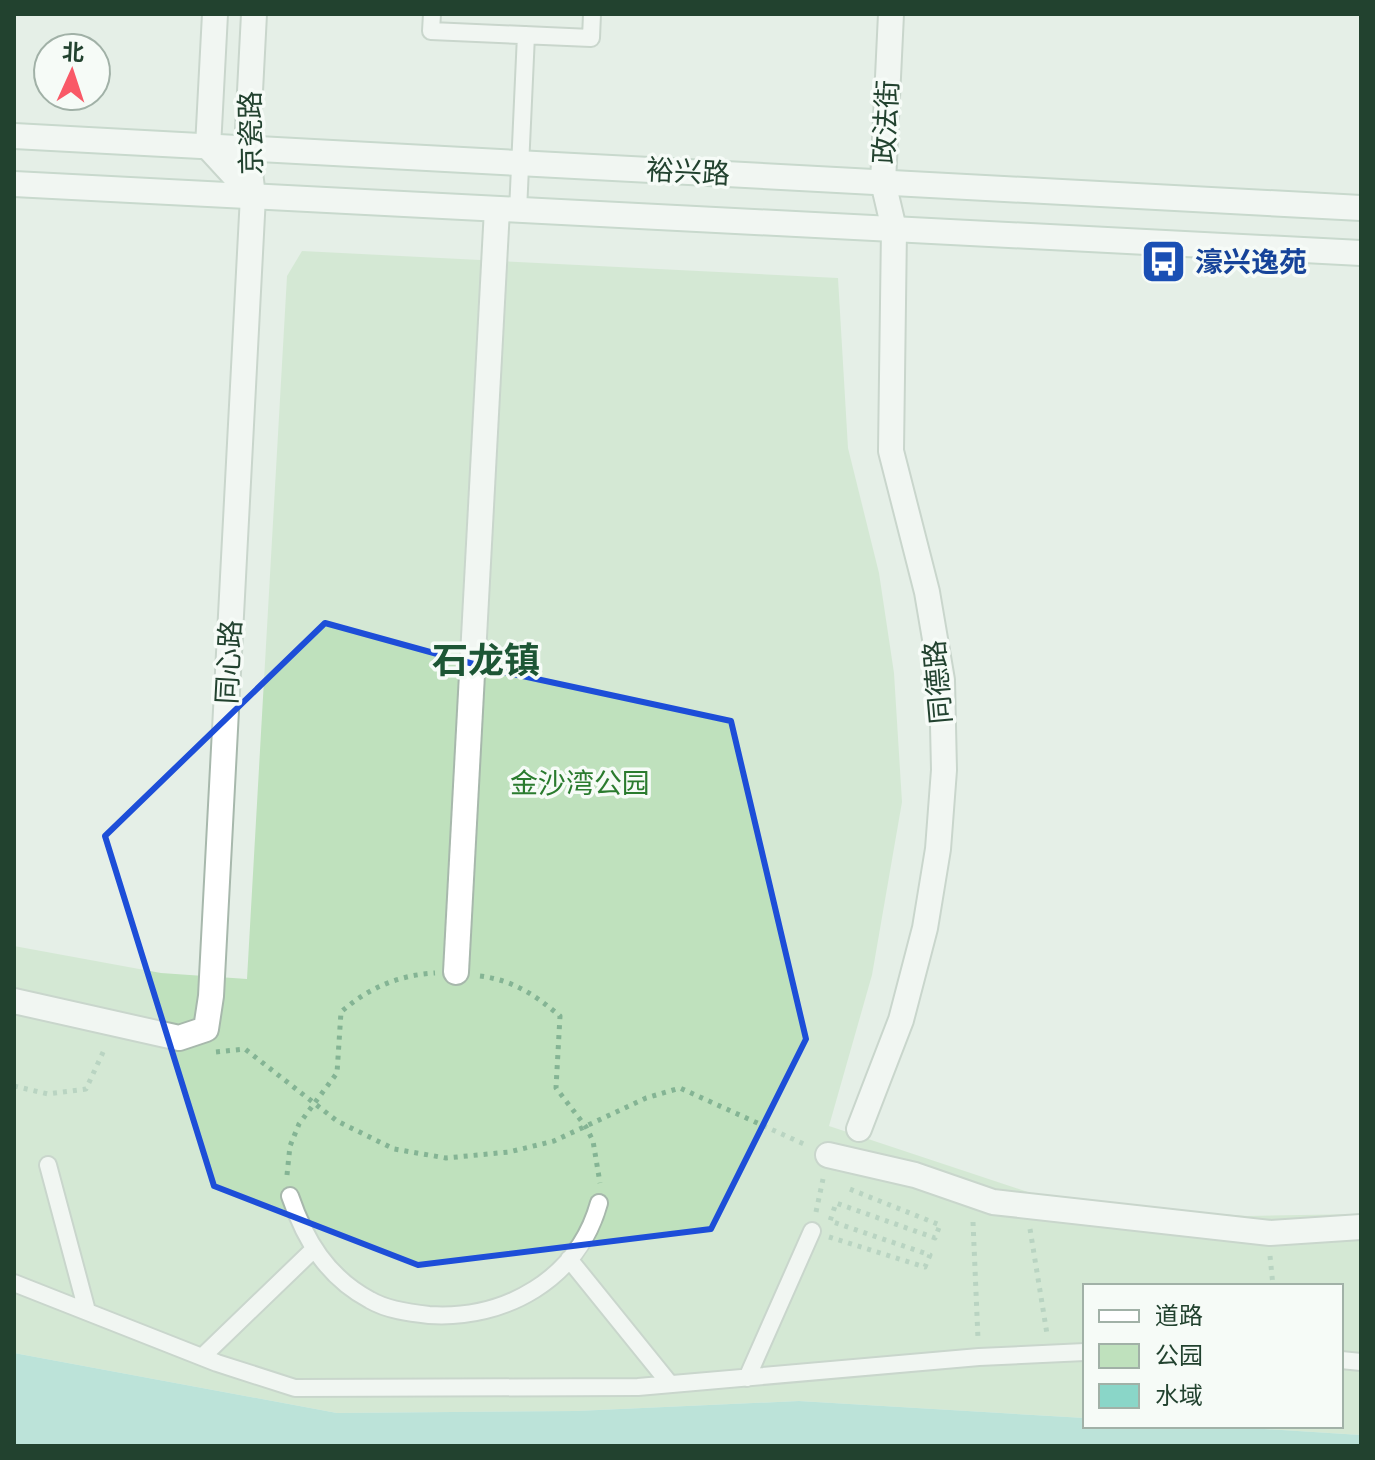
<svg xmlns="http://www.w3.org/2000/svg" width="1375" height="1460" viewBox="0 0 1375 1460" font-family="'Roboto Condensed','Noto Sans SC',sans-serif">
<style>
.green{fill:#bfe1bd}
.water{fill:#8ad6c8}
.lines{fill:none;stroke-linecap:round;stroke-linejoin:round}
.service-casing{stroke:#a7b8ac;stroke-width:20}
.pedestrian-casing{stroke:#a7b8ac;stroke-width:28}
.minor-casing{stroke:#a7b8ac;stroke-width:28}
.tertiary-casing{stroke:#a7b8ac;stroke-width:28}
.secondary-casing{stroke:#a5bead;stroke-width:28}
.path{stroke:#84b494;stroke-width:5;stroke-dasharray:4 6;stroke-linecap:butt}
.service{stroke:#fff;stroke-width:16}
.pedestrian{stroke:#fff;stroke-width:24}
.minor{stroke:#fff;stroke-width:24}
.tertiary{stroke:#fff;stroke-width:24}
.secondary{stroke:#fff;stroke-width:24}
.marked{fill:none;stroke:#1d4ed8;stroke-width:6;stroke-linejoin:round}
.labels{text-anchor:middle;dominant-baseline:central;stroke-width:7;stroke-linejoin:round;paint-order:stroke}
.street-label{font-size:28px;fill:#22422f;stroke:#f6fbf7}
.transit-label{font-size:28px;font-weight:bold;fill:#164399;stroke:#f6fbf7;text-anchor:start}
.park-label{font-size:28px;fill:#2a7b2e;stroke:#f6fbf7}
.district-label{font-size:36px;font-weight:bold;fill:#1d5635;stroke:#f6fbf7}
</style>
<rect width="100%" height="100%" fill="#e5efe7"/>
<path class="green" d="M302,251L838,278L848,448L879,573L894,673L902,802L872,975L829,1126L1058,1202L1247,1216L1361,1214V1435L1216,1426H1341V1286H1085V1418L799,1401L576,1411L337,1413L14,1353V946L161,973L247,979L287,276Z"/>
<path class="water" d="M14,1353L337,1413L576,1411L799,1401L1085,1418V1426H1216L1361,1435V1446H14Z"/>
<g class="lines">
<defs>
<path id="service" d="M432,14L431,31L591,38L592,14
M518,211L526,35
M48,1165L87,1311
M290,1196C305,1240 327,1277 370,1300C387,1310 410,1313 429,1315C505,1320 578,1279 599,1203
M569,1259L670,1384
M14,1283L217,1363L295,1388L638,1387L979,1357L1085,1352
M202,1357L313,1250
M1341,1360L1361,1362
M747,1378L812,1231"/>
<path id="pedestrian" d="M456,972L497,209"/>
<path id="minor" d="M14,1001L179,1038L206,1029L211,996L253,196
M859,1129L901,1020L925,928L938,849L944,770L942,680L927,592L891,451L894,229L883,182L891,14
M828,1155L915,1175L993,1202L1270,1233L1361,1227"/>
<path id="tertiary" d="M215,14L208,147L253,196
M253,196L247,149L254,14"/>
<path id="secondary" d="M14,136L1361,208
M14,184L1361,253"/>
</defs>
<use href="#service" class="service-casing"/>
<use href="#pedestrian" class="pedestrian-casing"/>
<use href="#minor" class="minor-casing"/>
<use href="#tertiary" class="tertiary-casing"/>
<use href="#secondary" class="secondary-casing"/>
<path class="path" d="M480,976C513,980 535,995 560,1016L556,1088L586,1127L593,1141L600,1183
M216,1052L245,1049L337,1121L394,1149L446,1158L509,1152L554,1141L646,1098L680,1088L806,1145
M14,1086L48,1094L86,1089L105,1048
M287,1175L290,1146L299,1124L337,1073L341,1012C368,988 399,975 435,973
M816,1212L823,1179
M973,1222L978,1339
M1030,1229L1047,1334
M829,1237L925,1267L930,1255L830,1221L836,1203L935,1238L940,1225L847,1188
M1270,1256L1273,1286"/>
<use href="#service" class="service"/>
<use href="#pedestrian" class="pedestrian"/>
<use href="#minor" class="minor"/>
<use href="#tertiary" class="tertiary"/>
<use href="#secondary" class="secondary"/>
</g>
<path d="M0 0H1375V1460H0ZM325,623L499,671L731,721L806,1039L711,1229L418,1265L214,1186L105,836Z" fill="#e5efe7" fill-opacity=".55" fill-rule="evenodd"/>
<path class="marked" d="M325,623L499,671L731,721L806,1039L711,1229L418,1265L214,1186L105,836Z"/>
<defs>
<symbol id="bus-square" viewBox="-11 -11 22 22"><rect x="-9" y="-9" width="18" height="18" rx="4" fill="#1a4fb4" stroke="#f6fbf7"/><path d="M-5-6H5V4H4V6H2V4H-2V6H-4V4H-5ZM-3.5-4V0h7V-4ZM-3.5 1.2v1.5H-2V1.2ZM2 1.2v1.5H3.5V1.2Z" fill="#fff"/></symbol>
</defs>
<g fill-rule="evenodd">
<use href="#bus-square" x="1138" y="236" width="51" height="51"/>
</g>
<g class="labels">
<g class="street-label">
<text transform="translate(886 122) rotate(-87)">政法街</text>
<text transform="translate(251 133) rotate(-91)">京瓷路</text>
<text transform="translate(688 172) rotate(3)">裕兴路</text>
<text transform="translate(229 662) rotate(-87)">同心路</text>
<text transform="translate(938 682) rotate(-95)">同德路</text>
</g>
<g class="transit-label">
<text x="1195" y="262">濠兴逸苑</text>
</g>
<g class="park-label">
<text x="580" y="783">金沙湾公园</text>
</g>
<g class="district-label">
<text x="486" y="661">石龙镇</text>
</g>
</g>
<rect width="1375" height="1460" fill="none" stroke="#22422f" stroke-width="32"/>
<rect x="1083" y="1284" width="260" height="144" fill="#f6fbf7" stroke="#a1b1a7" stroke-width="2"/>
<rect x="1099" y="1310" width="40" height="12" fill="#ffffff" stroke="#a1b1a7" stroke-width="2"/>
<text x="1155" y="1324" font-size="24" fill="#22422f">道路</text>
<rect x="1099" y="1344" width="40" height="24" fill="#bfe1bd" stroke="#a1b1a7" stroke-width="2"/>
<text x="1155" y="1364" font-size="24" fill="#22422f">公园</text>
<rect x="1099" y="1384" width="40" height="24" fill="#8ad6c8" stroke="#a1b1a7" stroke-width="2"/>
<text x="1155" y="1404" font-size="24" fill="#22422f">水域</text>
<g transform="translate(72 72) rotate(3)"><circle r="38" fill="#f6fbf7" stroke="#a1b1a7" stroke-width="2"/>
<path d="M0-6L14 30L0 20L-14 30Z" fill="#f95967"/>
<text y="-12" font-size="22" font-weight="bold" text-anchor="middle" fill="#22422f">北</text>
</g>
</svg>
